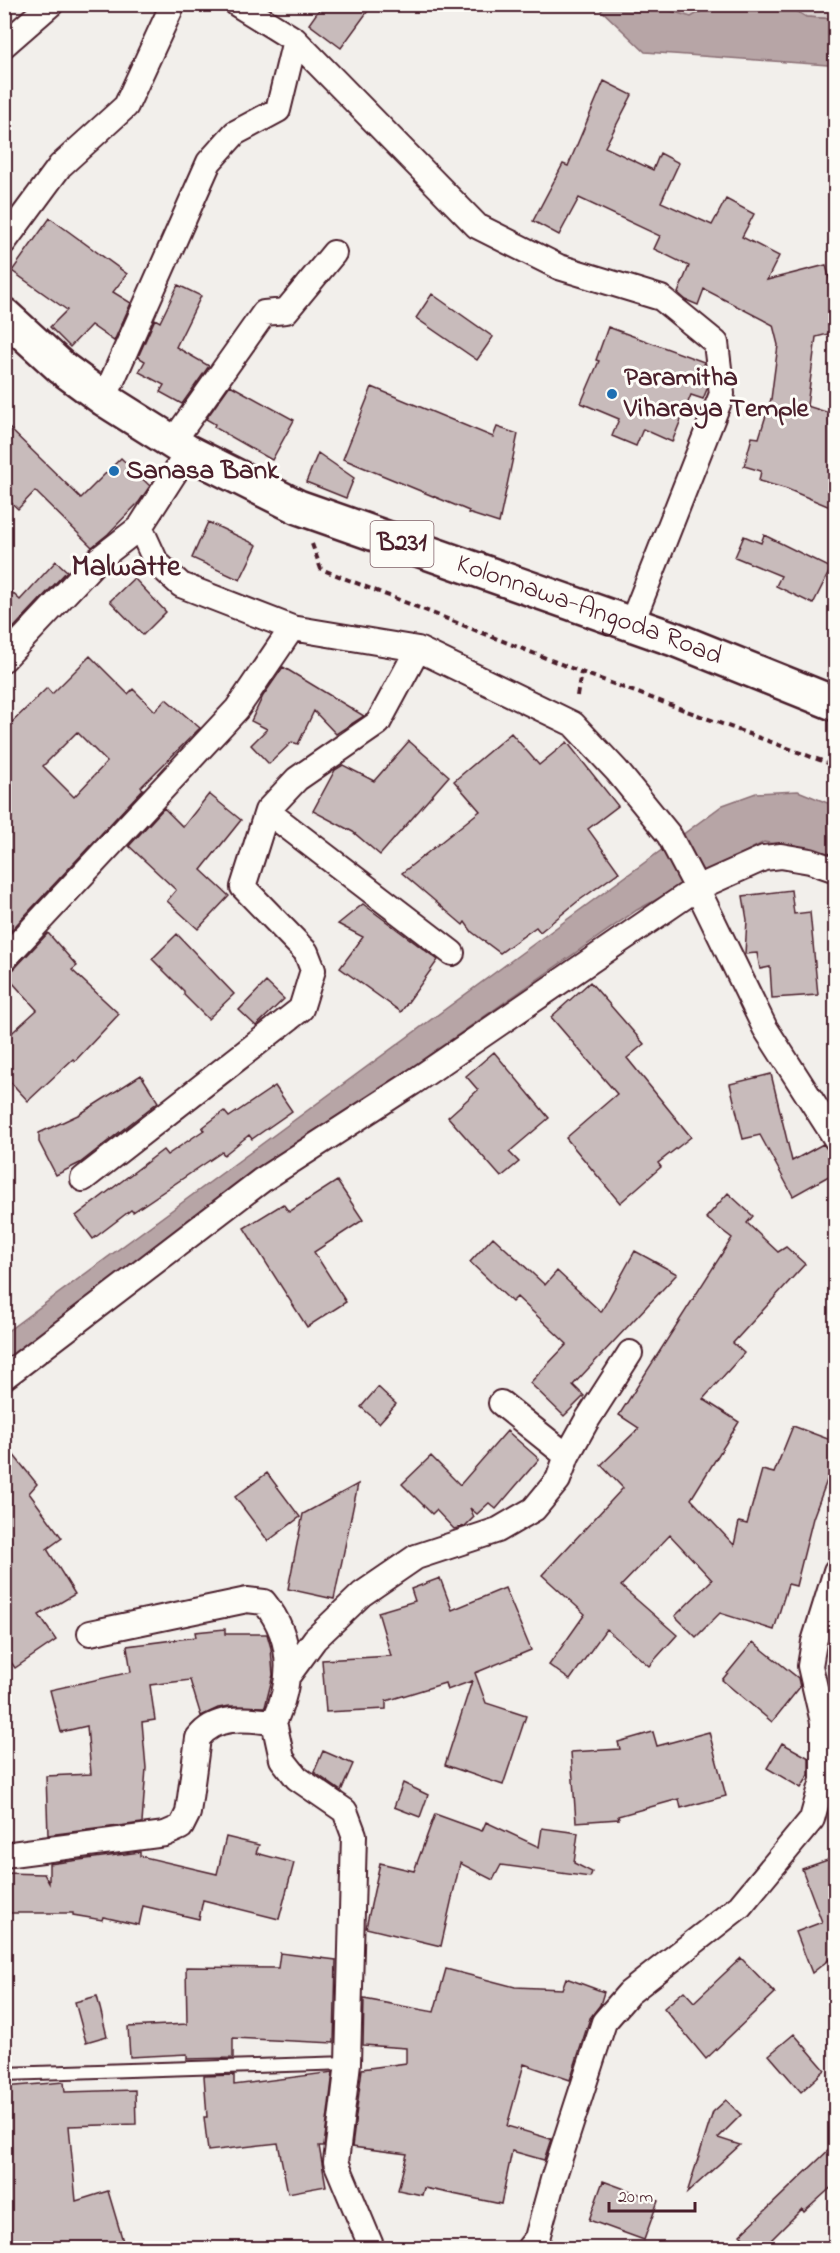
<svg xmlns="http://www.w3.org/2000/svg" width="840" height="2253" viewBox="0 0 840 2253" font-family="'Indie Flower',sans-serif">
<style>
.green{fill:#d9d0cf;stroke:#92787d;stroke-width:1.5}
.water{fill:#b7a5a6;stroke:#8b6f75;stroke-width:1.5}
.building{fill:#c8bbbb;stroke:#4a1f2b;stroke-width:1.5;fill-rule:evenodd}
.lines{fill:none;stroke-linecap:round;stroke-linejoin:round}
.service-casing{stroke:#4a1f2b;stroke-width:16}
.minor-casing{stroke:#4a1f2b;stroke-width:28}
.primary-casing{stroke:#4a1f2b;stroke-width:38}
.path{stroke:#4a1f2b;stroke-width:4;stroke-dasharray:6 4.5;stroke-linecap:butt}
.service{stroke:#fdfcf7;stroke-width:12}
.minor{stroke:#fdfcf7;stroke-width:24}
.primary{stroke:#fdfcf7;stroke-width:33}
.poi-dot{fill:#1f6fb2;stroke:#fdfcf7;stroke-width:2}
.labels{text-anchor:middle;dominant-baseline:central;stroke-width:6;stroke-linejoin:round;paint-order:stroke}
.shield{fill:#fdfcf7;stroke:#806168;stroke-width:1.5}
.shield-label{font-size:26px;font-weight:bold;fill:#4a1f2b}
.poi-label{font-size:27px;font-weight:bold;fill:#4a1f2b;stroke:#fdfcf7;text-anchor:start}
.street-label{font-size:27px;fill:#4a1f2b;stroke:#fdfcf7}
.quarter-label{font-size:30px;font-weight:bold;fill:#4a1f2b;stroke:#fdfcf7}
</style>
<rect width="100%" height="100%" fill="#f2efeb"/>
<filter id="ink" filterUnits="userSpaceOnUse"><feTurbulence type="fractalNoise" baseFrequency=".0167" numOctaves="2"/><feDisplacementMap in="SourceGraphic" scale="12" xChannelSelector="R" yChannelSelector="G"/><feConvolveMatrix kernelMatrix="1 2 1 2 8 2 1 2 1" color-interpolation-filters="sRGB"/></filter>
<g filter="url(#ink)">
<path class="green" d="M650,5H713L691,18Z
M785,5H835V19L806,17Z"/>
<path class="water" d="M596,5H650L691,17L713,5L785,4L806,17L835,19V72L828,65L645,52Z
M798,791L835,806V858L817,851L764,842L637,910L333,1122L5,1370L4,1333L6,1332L723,805L756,793Z"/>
<path class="building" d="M323,4H373L341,48L309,24Z
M604,81L632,95L605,147L653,170L660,153L679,163L661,202L712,225L726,199L754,214L742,237L779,256L767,280L826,265L836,304V332L816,337L807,406L836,415V488L830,507L787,489L759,481L761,471L744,466L752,437L759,438L771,399L778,345L773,325L704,289L698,305L686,300L678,293L689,266L654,249L660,236L579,198L559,235L533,221L563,164L568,166Z
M50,218L127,274L113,292L131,303L114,341L91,325L70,347L50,327L67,310L12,271Z
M178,285L201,296L176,347L209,366L182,404L160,392L164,385L139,372L145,361L138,357L155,319L160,322Z
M432,294L493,337L477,360L416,318Z
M608,327L704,362L707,389L703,399L691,395L672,442L643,429L636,446L612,436L619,419L581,403L599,361L596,360Z
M230,385L294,420L272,460L214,427L215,424L206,419Z
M372,387L493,437L497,427L518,434L499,523L468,513L469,511L343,459Z
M4,423L81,498L121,458L150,486L139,502L108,534L92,547L35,491L18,509L4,496Z
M318,453L354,478L346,498L306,482Z
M208,522L257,545L240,580L192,558Z
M764,535L831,568L813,604L776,586L781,576L735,557L744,536L761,543Z
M56,561L67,571L4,638V585L20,600Z
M134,578L166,612L143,635L110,601Z
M90,656L128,694L133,689L155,711L166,699L200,728L141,787L143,789L4,938V730L47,688L52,694ZM77,732L107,762L74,797L43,766Z
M283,667L364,716L336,734L314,711L298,744L292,742L269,764L251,745L267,729L251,721L263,696Z
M511,733L539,765L567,742L618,806L588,829L619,872L577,902L540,932L536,927L500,953L472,932L465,922L463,925L402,873L480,811L454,781Z
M409,741L449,776L380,855L353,832L313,811L335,770L343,765L374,781Z
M209,794L241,820L201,870L229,896L198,929L167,901L176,890L129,846L164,808L183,827Z
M791,890L794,914L810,912L818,995L772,998L770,967L760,969L757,953L745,954L747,920L743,896Z
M363,904L438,960L401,1012L340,968L363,937L338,924Z
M48,933L77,966L72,970L119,1014L75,1061L73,1059L28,1101L4,1075V1040L37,1010L4,973L14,969Z
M177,934L234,994L208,1019L184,995V991L152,959Z
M266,982L284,999L256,1026L239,1010Z
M590,982L644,1044L627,1058L691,1137L658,1163L661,1167L620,1203L566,1138L617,1094L551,1017Z
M494,1052L549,1118L509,1152L519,1162L501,1177L448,1117L478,1090L466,1076Z
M771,1074L792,1161L823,1144L829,1151L836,1154V1172L793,1196L760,1135L743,1139L730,1084Z
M141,1075L158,1102L80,1163L56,1175L39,1142V1133L80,1114Z
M275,1086L292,1111L252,1139L249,1135L224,1155L222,1152L133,1212L131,1210L93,1239L76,1216L163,1150L167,1155L204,1130L202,1128L224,1111L229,1117Z
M337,1181L363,1220L314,1252L346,1302L307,1327L244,1228L283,1204L289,1212Z
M728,1193L753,1216L747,1223L778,1252L786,1247L805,1264L733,1343L744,1353L703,1399L739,1422L691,1499L734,1545L739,1522L747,1524L762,1470L774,1473L793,1426L836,1442V1456L813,1518L796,1586L788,1584L774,1630L720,1613L696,1637L675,1616L712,1580L670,1535L621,1586L677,1635L649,1666L606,1629L570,1680L549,1665L585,1614L542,1575L623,1488L601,1465L639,1428L619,1415L732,1238L706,1218Z
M493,1237L545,1285L557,1271L601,1312L635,1251L677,1274L573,1385L584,1396L564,1416L530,1383L567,1344L517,1297L512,1302L470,1262Z
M378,1387L396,1404L379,1423L361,1407Z
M507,1431L539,1459L496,1509L489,1503L477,1514L470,1508L474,1517L465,1526L454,1529L436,1510L432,1514L402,1484L431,1456L460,1485Z
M4,1443L37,1484L29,1493L62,1538L47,1549L75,1594L39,1615L56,1640L15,1668L4,1652Z
M267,1473L300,1517L268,1541L235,1497Z
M358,1484L334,1599L288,1589L303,1514Z
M440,1578L452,1610L505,1588L531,1650L475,1673L486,1703L526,1716L503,1785L445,1765L472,1681L447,1690L445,1683L386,1701V1709L326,1712L322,1660L391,1656L378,1612L415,1601L411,1589Z
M225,1629V1634H267L271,1648L273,1675L265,1707L230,1706L218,1708L201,1716L190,1680L150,1685L155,1720L142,1722L146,1768L142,1823L48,1835L46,1776L91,1774L87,1726L61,1732L50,1690L131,1672L127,1646L196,1637L195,1632Z
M753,1642L798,1678L800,1687L772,1722L722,1680Z
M653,1732L657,1746L709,1732L726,1796L681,1808L679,1799L618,1816L619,1819L576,1822L571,1752L620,1749L618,1742Z
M782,1743L809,1758V1775L801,1788L767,1768Z
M323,1751L353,1764L341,1791L314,1772Z
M403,1783L428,1795L420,1817L394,1807Z
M435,1814L482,1831L486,1822L539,1847L542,1828L578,1833L574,1863L592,1872L590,1877L501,1865L493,1880L460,1863L441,1946L366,1928L380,1863L414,1871Z
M226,1837L259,1845L256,1853L294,1863L279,1919L203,1900L199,1919L143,1906L139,1925L103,1917L102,1920L73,1915V1913H4V1873L44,1874L49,1883V1864L140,1852V1856L217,1874Z
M836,1857V1954L812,1973L796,1932L822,1922L802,1869Z
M280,1953L336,1960L334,2043L233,2038V2058L187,2059V2054L130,2057L128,2027L187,2024L186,1967L278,1968Z
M741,1958L775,1993L706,2059L664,2008L684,1991L694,2002Z
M446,1969L515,1987L562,1989L566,1978L604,1992L600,2005L590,2018L570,2080L524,2064L507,2126L551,2139L544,2160L512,2151L501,2204L424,2188L422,2195L398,2190L407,2154L352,2147L362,2069L406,2063V2048L363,2045L364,1999L434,2012Z
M97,1996L107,2036L86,2042L75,2002Z
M794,2034L825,2070L801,2092L769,2055Z
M333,2072L324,2146H319L326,2186L288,2193L278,2143L208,2151L204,2117H207L204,2076L234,2075V2085Z
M64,2082L65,2092L135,2090L136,2124L69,2126L76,2201L108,2191L125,2248H4V2087Z
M726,2100L741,2115L718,2138L740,2145L687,2193L713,2112Z
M836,2143V2183L804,2212L802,2209L763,2248H753L740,2235Z
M603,2181L658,2201L644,2240L589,2220Z"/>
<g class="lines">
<defs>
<path id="service" d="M4,2074L348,2063"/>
<path id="minor" d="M237,4L295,40L477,226L559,267L661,298L716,343L722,394L631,625
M4,45L51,4
M4,242L60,166L126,106L173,4
M104,399L209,162L235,133L278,110L295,40
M172,443L264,313L286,311L334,253
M188,452L140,527L156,562L181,585L292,628L418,649L573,724L617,771L669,835L697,888L765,1028L836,1139
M4,659L95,562L140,527
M267,811L452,953
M4,959L237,709L292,628
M83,1179L301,1009L313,970L306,952L243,887L267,811L297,779L378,723L418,649
M4,1377L262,1180L412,1083L697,888L764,858L781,856L810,861L836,870
M501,1403L567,1456
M90,1633L247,1600L264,1602C294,1639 293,1681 274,1722
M287,1677L315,1639L362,1594L416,1557L498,1530L534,1509L558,1480L567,1456L587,1420L630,1353
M4,1855L165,1834L181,1827L188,1813L198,1738C216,1714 247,1719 274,1722L282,1759L297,1778L345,1811L354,1835L348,2063L336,2162L372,2248
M529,2248L537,2238L554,2176L604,2022L629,1993L740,1906L812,1819L823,1780V1722L810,1666L814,1642L836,1571"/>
<g id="primary">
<path id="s1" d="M4,315L62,368L104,399L188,452L298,507L674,639L836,704"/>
</g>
</defs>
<use href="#service" class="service-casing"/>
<use href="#minor" class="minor-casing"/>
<use href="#primary" class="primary-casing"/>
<path class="path" d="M312,544L321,569L581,672L836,766
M577,696L581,672"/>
<use href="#service" class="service"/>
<use href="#minor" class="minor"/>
<use href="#primary" class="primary"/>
</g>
</g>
<g class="poi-dot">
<circle cx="612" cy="394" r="6"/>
<circle cx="114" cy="471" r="6"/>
</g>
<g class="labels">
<rect class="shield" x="370.5" y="521" width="63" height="46" rx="4.5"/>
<g class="shield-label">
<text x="402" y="544">B231</text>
</g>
<g class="poi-label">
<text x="624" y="378">Paramitha<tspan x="624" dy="31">Viharaya Temple</tspan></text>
<text x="126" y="471">Sanasa Bank</text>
</g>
<g class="street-label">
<text stroke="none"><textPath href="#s1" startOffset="662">Kolonnawa-Angoda Road</textPath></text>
</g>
<g class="quarter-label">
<text x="126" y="568">Malwatte</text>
</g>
</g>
<rect width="840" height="2253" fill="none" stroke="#fdfcf7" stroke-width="24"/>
<rect x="12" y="12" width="816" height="2229" fill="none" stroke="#4a1f2b" stroke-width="2" filter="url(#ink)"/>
<path d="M609 2202v9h86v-9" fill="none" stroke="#4a1f2b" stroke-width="3"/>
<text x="618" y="2202" font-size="18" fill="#4a1f2b" stroke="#fdfcf7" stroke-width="4.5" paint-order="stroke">20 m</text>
</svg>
